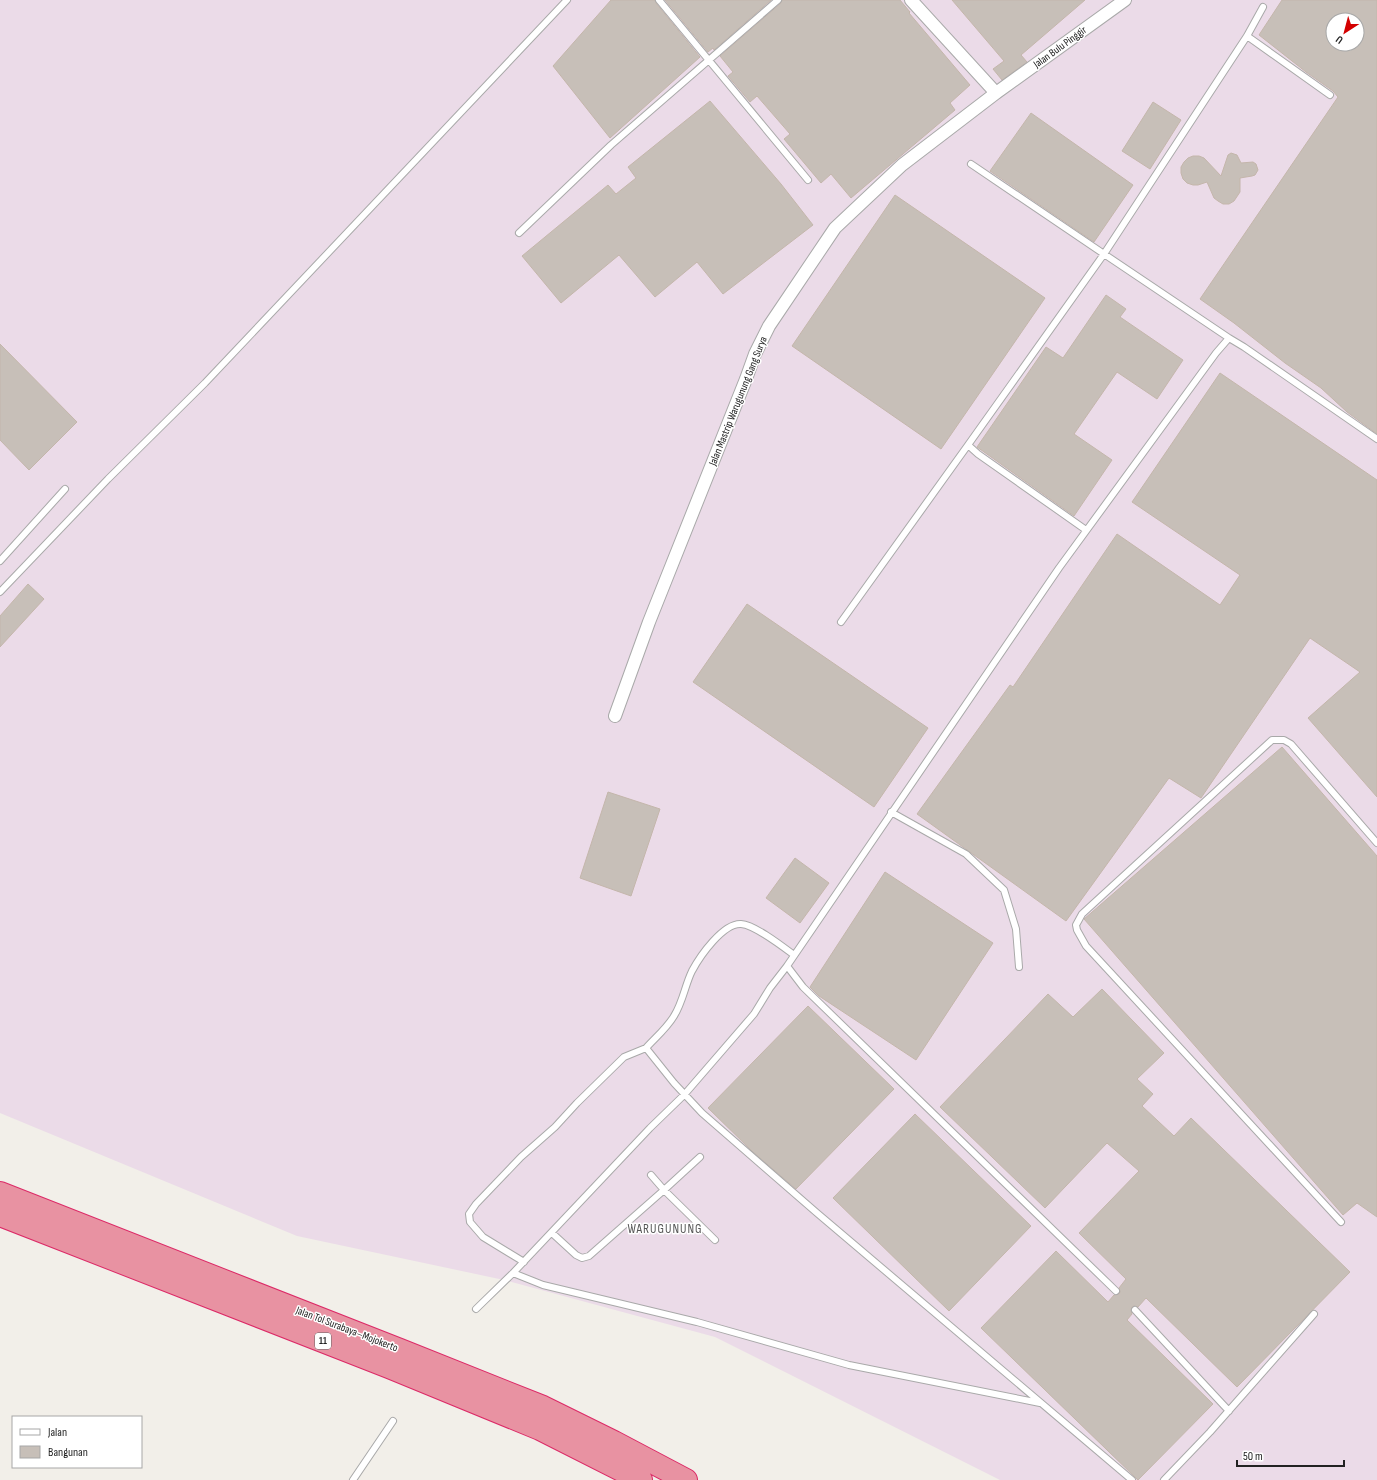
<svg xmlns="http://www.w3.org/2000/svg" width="1377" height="1480" viewBox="0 0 1377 1480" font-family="'Sofia Sans Condensed',sans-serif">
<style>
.industrial{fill:#ebdbe8;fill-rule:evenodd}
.building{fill:#c7bfb8;stroke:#c4b6ab;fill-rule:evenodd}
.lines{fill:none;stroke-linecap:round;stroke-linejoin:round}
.service-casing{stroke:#a9a9a9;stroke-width:8}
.minor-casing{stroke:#a9a9a9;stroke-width:14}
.motorway-casing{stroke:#dc2a67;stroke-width:24}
.service{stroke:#fff;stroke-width:6}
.minor{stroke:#fff;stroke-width:12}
.motorway{stroke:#e892a2;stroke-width:22}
.labels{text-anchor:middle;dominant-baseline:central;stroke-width:3;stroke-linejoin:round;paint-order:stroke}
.shield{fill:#fff;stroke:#646464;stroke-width:1}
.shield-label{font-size:10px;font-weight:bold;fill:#222}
.street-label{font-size:11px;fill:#222;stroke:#fff}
.quarter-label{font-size:13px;letter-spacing:1px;fill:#555;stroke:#fff}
</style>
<rect width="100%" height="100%" fill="#f2efe9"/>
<path class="industrial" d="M0,0H1377V1480H1000L715,1337L504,1280L297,1236L0,1113ZM1333,20H1357V44H1333Z"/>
<path class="building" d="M611,0H655L656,3L700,57L610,138L553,66Z
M665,0H771L714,50L713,48L708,52Z
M782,0H900L910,12L909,13L970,85L950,103L955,110L851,198L831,174L821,183L784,139L790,134L757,96L750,102L728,76L733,72L720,56L781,3Z
M952,0H1085L1021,55L1027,62L1002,80L993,69L1004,61Z
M1282,0H1377V434L1347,412L1321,388L1285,363L1234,323L1200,299L1338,97L1333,91L1306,72L1259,35ZM1333,20H1357V44H1333Z
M710,101L781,184L813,225L723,294L697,262L655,297L619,255L561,303L522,256L608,185L616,194L636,178L628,167Z
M1153,102L1181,120L1150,169L1122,151Z
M1031,113L1133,185L1094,242L990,171Z
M1231,153L1237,155L1241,163L1253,162L1256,164L1258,170L1255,175L1252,176L1240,178V192L1234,201L1229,204H1223L1218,201L1214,198L1207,182L1198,185H1193L1187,183L1183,179L1181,173V167L1184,162L1188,158L1193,156H1199L1204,158L1221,176L1228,155Z
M895,195L1045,298L941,449L792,346Z
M1106,295L1126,309L1120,317L1183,360L1157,399L1117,372L1074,434L1112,460L1074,516L977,447L1046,347L1063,358Z
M0,344L77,422L29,470L0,440Z
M1220,373L1377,480V797L1308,718L1360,672L1310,638L1201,798L1169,778L1066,921L917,814L1010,685L1013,687L1117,534L1220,605L1240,575L1132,502Z
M28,584L44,599L0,647V616Z
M747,604L928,728L874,807L693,682Z
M1282,747L1377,856V1217L1357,1203L1343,1215L1084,919Z
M608,792L660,809L631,896L580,878Z
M795,858L829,883L800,923L766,898Z
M885,872L993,943L916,1060L819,996L810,987Z
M1102,989L1164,1053L1137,1079L1153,1094L1142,1106L1174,1136L1191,1118L1350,1272L1237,1387L1146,1298L1138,1307L1134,1306L1132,1307L1131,1311L1132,1314L1127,1320L1213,1404L1138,1480L981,1328L1056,1251L1108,1302L1114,1295L1119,1294L1120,1292L1119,1288L1126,1279L1079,1233L1139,1171L1107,1143L1045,1208L940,1107L1048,994L1073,1017Z
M808,1006L894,1089L796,1189L753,1152L708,1108Z
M915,1114L1031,1226L949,1311L833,1198Z"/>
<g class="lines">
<defs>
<path id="service" d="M659,0L808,180
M1247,36L1330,95
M971,164L1104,254L1247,36L1263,7
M519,233L611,145L778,0
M1086,530L978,454L968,445L1104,254L1229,338
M0,561L65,489
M0,592L108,479L205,383L567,0
M841,622L968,445
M891,812L966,854L1004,890L1016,929L1019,967
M794,955C782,946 755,925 741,924C723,923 700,956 692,971C685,985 683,1002 674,1016C667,1028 655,1038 646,1048L674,1083L702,1113L817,1213L1132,1480
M651,1175L664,1190L700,1157
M1341,1222L1086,946L1077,930L1076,925L1082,914L1272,740H1284L1291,744L1377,843
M552,1233L576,1255L582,1258L589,1256L664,1190L715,1240
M524,1262L483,1237L470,1222L469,1214L476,1204L521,1157L555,1127L577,1103L624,1057L646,1048
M513,1273L650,1128L684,1095L754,1014L770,988L787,966
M1116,1291L803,987L787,966L1059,568L1216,353L1229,338L1244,347L1377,439
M476,1309L513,1273L543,1285L697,1322L849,1365L1040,1403
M1135,1310L1229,1411
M353,1480L393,1421
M1164,1480L1210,1432L1314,1314"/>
<path id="minor" d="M911,0L996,93
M615,716L649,622L746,379L755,354L769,326L835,228L902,165L996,93L1125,0"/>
<path id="motorway" d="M0,1193L400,1350L543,1407L614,1442L686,1480
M0,1215L389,1367L540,1429L641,1480"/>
</defs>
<use href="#service" class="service-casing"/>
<use href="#minor" class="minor-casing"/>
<use href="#motorway" class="motorway-casing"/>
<use href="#service" class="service"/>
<use href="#minor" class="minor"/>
<use href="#motorway" class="motorway"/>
</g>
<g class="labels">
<rect class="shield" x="315" y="1333" width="16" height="16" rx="3"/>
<g class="shield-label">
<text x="323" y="1341">11</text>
</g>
<g class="street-label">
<text transform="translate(1060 47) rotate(-36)">Jalan Bulu Pinggir</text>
<text transform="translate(738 401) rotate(-68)">Jalan Mastrip Warugunung Gang Surya</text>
<text transform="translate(347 1329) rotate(21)">Jalan Tol Surabaya–Mojokerto</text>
</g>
<g class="quarter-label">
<text x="665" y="1229">WARUGUNUNG</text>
</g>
</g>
<rect x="12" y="1416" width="130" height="52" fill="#ffffff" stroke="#a7a7a7"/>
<rect x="20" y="1429" width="20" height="6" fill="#ffffff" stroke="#a7a7a7"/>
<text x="48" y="1436" font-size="12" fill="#222222">Jalan</text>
<rect x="20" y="1446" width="20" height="12" fill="#c7bfb8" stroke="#a7a7a7"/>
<text x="48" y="1456" font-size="12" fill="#222222">Bangunan</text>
<g transform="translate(1345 32) rotate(216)"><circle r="19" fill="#ffffff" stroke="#a7a7a7"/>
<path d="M0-3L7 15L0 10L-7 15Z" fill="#d40000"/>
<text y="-6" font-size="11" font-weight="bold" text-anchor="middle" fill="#222222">U</text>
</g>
<path d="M1237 1460v6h107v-6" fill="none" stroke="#222222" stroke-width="2"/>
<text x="1243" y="1460" font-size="12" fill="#222222" stroke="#ffffff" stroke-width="3" paint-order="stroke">50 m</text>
</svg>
